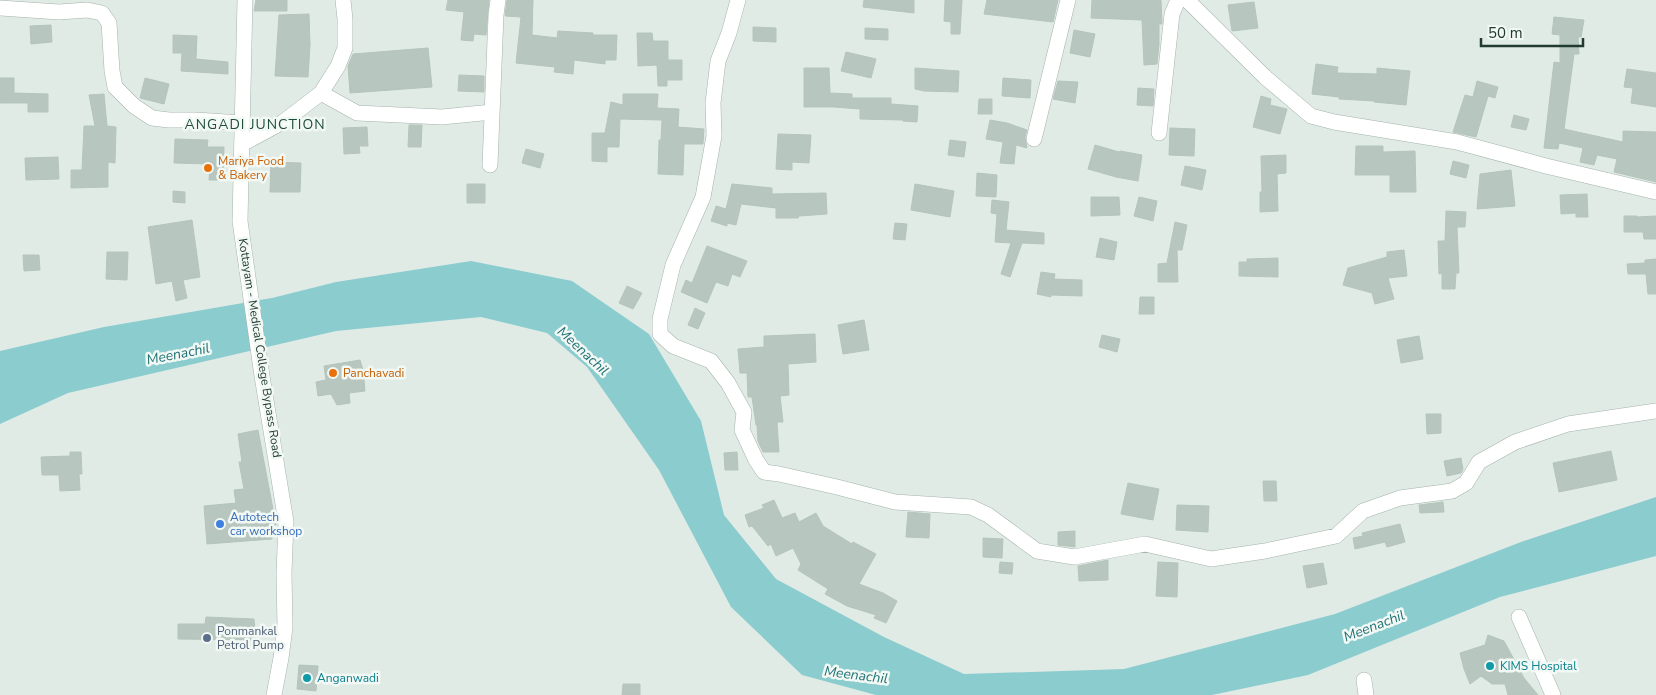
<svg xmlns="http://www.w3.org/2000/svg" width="1656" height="695" viewBox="0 0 1656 695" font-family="'Nunito Sans',sans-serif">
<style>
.water{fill:#8bcccf}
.building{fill:#b7c6be;stroke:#b4c5bc}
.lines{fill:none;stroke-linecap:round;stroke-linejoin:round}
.street-casing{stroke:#a4b3ac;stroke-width:16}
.secondary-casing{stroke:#a0b7ac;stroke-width:16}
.street{stroke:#fff;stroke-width:15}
.secondary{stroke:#fff;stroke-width:15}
.food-dot{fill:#e8710a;stroke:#f2f8f4;stroke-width:2}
.shop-dot{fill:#3f7fe0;stroke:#f2f8f4;stroke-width:2}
.service-dot{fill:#5c6f8a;stroke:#f2f8f4;stroke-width:2}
.culture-dot{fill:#0f9aa8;stroke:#f2f8f4;stroke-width:2}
.labels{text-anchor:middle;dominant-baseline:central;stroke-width:5;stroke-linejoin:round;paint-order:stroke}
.food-label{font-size:12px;fill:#c56008;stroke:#f2f8f4;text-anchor:start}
.street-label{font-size:12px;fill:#223b32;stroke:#f2f8f4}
.shop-label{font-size:12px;fill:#366cbe;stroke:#f2f8f4;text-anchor:start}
.service-label{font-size:12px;fill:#4e5e75;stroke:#f2f8f4;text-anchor:start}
.culture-label{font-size:12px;fill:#0d838f;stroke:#f2f8f4;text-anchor:start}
.neighbourhood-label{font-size:14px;letter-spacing:1px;fill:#1f4d3c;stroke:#f2f8f4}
.water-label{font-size:14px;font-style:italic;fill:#1f7175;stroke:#f2f8f4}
</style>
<rect width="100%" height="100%" fill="#e1ebe6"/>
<path class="water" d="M471,261L572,281L649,334L701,421L724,515L776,579L884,637L964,674L1124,669L1335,614L1521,542L1656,497V556L1500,597L1308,675L1212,695H876L802,675L731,607L659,470L587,367L547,333L481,317L336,331L68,393L0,424V351L104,327L272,298L336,282Z"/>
<path class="building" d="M256,0H287V11H254Z
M448,0H489L486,35L474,34L473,41L461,40L464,12L446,10Z
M507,0H533L532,35L557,38L558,31L593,33V35H617L616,60H605V64L574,60L573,74L554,72L555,67L516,63L521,17L505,16Z
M864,0H914V13L863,7Z
M945,0H962L960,34H951V22L944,21Z
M987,0H1058L1053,22L984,14Z
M1092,0H1161L1162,24H1159V44L1157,64L1144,65L1142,20L1091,18Z
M1254,2L1258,28L1232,31L1228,5Z
M309,14L310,45L308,77L275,76L279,15Z
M1554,17L1584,20L1581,37H1578L1579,54H1574L1564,129L1623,142V131L1656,132V182L1614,172L1617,159L1597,155L1594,165L1580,162L1583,148L1559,143L1558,149L1544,148L1554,62L1560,63V35L1552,34Z
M51,25L52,42L31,44L30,26Z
M753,27L776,28V42L753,41Z
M865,28L888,29V40L865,39Z
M1074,30L1095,34L1090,57L1070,53Z
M637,33H652L653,41H668V60H682V80H667V86H658L657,65L638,66Z
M173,35L197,36L196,59L228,62V74L181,71L182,53H173Z
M428,48L432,87L350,93L348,66L353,54Z
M846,52L876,59L871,78L841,71Z
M1316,64L1338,67L1337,73L1377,74V68L1410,71L1406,105L1374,102V101L1339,99V97L1312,94Z
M804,68H829L830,93L852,94V98H891V104L918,106L917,122L903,121V120L860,119V109L834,107H804Z
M915,68L959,71L958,92L924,91L915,89Z
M1627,69L1656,73V107L1631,103L1633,88L1624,87Z
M459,75L484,76V92L458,91Z
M0,78H14V93L48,94V112H28V103H0Z
M145,78L169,84L164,104L140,98Z
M1003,78L1031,80L1030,98L1002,96Z
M1058,81L1078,82L1075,103L1053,99Z
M1477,81L1498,87L1495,98L1488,96L1476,137L1453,132L1465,95L1473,97Z
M1138,88L1154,89L1153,106L1137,105Z
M104,94L107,126L116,127L115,163L108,162V187L71,188V170H82L84,126H95L89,95Z
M623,94H658L657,108L679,109L678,127L704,129L703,144H684L683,175L658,174L659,140H661L662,120L620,119L619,147H607V162L592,161V133H605L611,102L623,105Z
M1261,96L1271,99L1270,105L1287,109L1280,134L1253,127Z
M979,99H992V114H978Z
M1514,115L1529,119L1526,130L1511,127Z
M990,120L1007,123L1027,130L1025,137L1027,148L1016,145L1014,164L1000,163L1003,142L986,139Z
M409,125H422L421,147H408Z
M367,127L368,146H359L360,153L344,154L343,128Z
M1170,128L1195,129L1194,156L1169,155Z
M778,134L811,135L809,163L792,162V170L776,169Z
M175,139L208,140L207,147H224L223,180H209L210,164L174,163Z
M950,140L966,142L964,157L948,155Z
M1095,145L1119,152L1120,151L1142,155L1138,181L1116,177L1088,169Z
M1356,146H1383V152L1415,151L1416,192H1390V175H1355Z
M526,149L544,154L540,168L522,163Z
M1286,155V173L1277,174L1278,211L1260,212V192H1262L1261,156Z
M58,157L59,179L26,180L25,158Z
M1453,161L1469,165L1466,178L1450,174Z
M271,162L301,163L300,192H270Z
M1185,166L1206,170L1202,190L1181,185Z
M1511,170L1515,206L1477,209L1480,174Z
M977,173L997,175L996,197L976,196Z
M467,184H485V203H467Z
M732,184L772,188V194L826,193L827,214L799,216L798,218H776V208L741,204L736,225L727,223V226L711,221L716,206L726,209Z
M915,184L954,191L950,217L911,210Z
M173,191L185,192V203L173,202Z
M1587,194L1588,217H1576V213L1561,214L1560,195Z
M1091,197H1119L1120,215L1091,216Z
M1139,197L1157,201L1153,221L1134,216Z
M992,200L1009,202L1006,230L1044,233V244L1022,243L1010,277L1001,274L1011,243L995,242L997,214L991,213Z
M1446,211L1466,212L1465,227H1457L1459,273H1456L1455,289H1442V273L1439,274L1438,241H1445Z
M1624,216H1637V217L1656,216V239H1644L1643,232H1624Z
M192,220L200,277L183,280L187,298L176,301L172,281L156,284L148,227Z
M1175,222L1187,225L1182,250H1177L1178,282H1158V264L1167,263Z
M895,223L907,224L905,240L893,239Z
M1100,238L1117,242L1114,260L1096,257Z
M707,246L747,261L740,277L732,274L728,286L716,282L707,303L681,292L686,280L692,283Z
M1404,250L1407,276L1388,278L1394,299L1375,304L1372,293L1343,285L1348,268L1387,257V252Z
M107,252H128L127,280L106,279Z
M23,255H39L40,270L24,271Z
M1278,258V277L1239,276V262H1247V259Z
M1656,259V294H1648L1646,274H1628L1627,264L1645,263V260Z
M1041,272L1055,274L1054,279L1082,280V296L1051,295V297L1037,294Z
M627,286L642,293L633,309L619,303Z
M1140,297H1154V314H1139Z
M695,308L705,313L698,329L688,325Z
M864,320L869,350L843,354L838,325Z
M815,334L816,362L788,364L789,395L780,396L783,422H777L779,452H763L758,441L757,425H756L752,397H748L747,373H740L738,349L764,347V336Z
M1102,335L1120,339L1117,352L1099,347Z
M1419,336L1423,359L1401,363L1397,340Z
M360,360L363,370L365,391L349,393L350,403L337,405L331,394L318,396L316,382L326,380L324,366Z
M1426,414H1441V433L1427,434Z
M258,430L276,525H271L272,539L207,544L204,506L236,503L234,490L244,489L239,462H242L238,434Z
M1611,451L1617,480L1559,492L1553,463Z
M70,452H81L82,474H79L80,490L60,491L59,475H42L41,457L70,456Z
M737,452L738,470H725L724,453Z
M1461,458L1463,469L1461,473L1447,476L1444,461Z
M1263,481H1276L1277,501H1264Z
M1128,483L1159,489L1153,520L1121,514Z
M774,500L782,518L795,513L799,522L816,513L823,526L852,544L853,542L876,554L859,584L883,593L897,601L886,623L874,618L876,615L847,606L825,594L828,589L798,570L801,564L793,548L776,556L771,544L768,546L752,526L749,527L745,515L764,508L762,505Z
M1443,502L1444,512L1420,513L1419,505Z
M1177,505L1209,506L1208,532L1176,530Z
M908,512L930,514L929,538L906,537Z
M1400,524L1405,542L1387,547L1385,542L1355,549L1353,538L1363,536L1362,533Z
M1075,531V547L1058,545V532Z
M983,538L1003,539L1002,558L983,557Z
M1108,560V580L1079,581L1078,566Z
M1000,562L1013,563L1012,574L999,573Z
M1158,562L1178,563L1177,597L1156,596Z
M1323,563L1327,584L1307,588L1303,566Z
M206,617L254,619L256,640L178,639V624H205Z
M1488,635L1504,641L1524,678L1538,695H1508L1505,684H1492L1481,676L1470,684L1464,669L1460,653L1485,645Z
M299,665L318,666L316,691L297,689Z
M623,684H640V695H622Z"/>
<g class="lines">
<defs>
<path id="street" d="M738,0L729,33L718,61L713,103L714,136L703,197L673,265L660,319V334L673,346L711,361L728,383L744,412L742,430L756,460L764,472L779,474L837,487L895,502L971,507L988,515L1037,551L1074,557L1145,544L1211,559L1265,551L1336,536L1363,511L1400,498L1452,491L1466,483L1479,462L1515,442L1568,424L1656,411
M1187,0L1265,77L1311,116L1334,122L1457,142L1546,166L1656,192
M0,8L59,12L87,10L102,13L109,23L112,71L115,87L134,106L152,118L169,120H195L242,123
M321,93L357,113L442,117L492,112
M1159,133L1172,14L1178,0
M1034,139L1068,0
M242,144L283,122L321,93L338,66L345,48V19L343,0
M490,165L496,15L498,0
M1519,617L1553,695
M1364,680L1366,695"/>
<path id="secondary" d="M245,0L240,221L262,376L286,522L284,573L285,627L281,658L274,695"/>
</defs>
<use href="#street" class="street-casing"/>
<use href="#secondary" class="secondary-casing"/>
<use href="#street" class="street"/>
<use href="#secondary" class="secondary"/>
</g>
<g class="food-dot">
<circle cx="208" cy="168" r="5"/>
<circle cx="333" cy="373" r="5"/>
</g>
<circle class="shop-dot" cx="220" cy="524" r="5"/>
<circle class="service-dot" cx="207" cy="638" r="5"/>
<g class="culture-dot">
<circle cx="1490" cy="666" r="5"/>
<circle cx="307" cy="678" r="5"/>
</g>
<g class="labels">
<g class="food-label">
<text x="218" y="161">Mariya Food<tspan x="218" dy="14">&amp; Bakery</tspan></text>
<text x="343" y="373">Panchavadi</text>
</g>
<g class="street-label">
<text transform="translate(260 348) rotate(81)">Kottayam - Medical College Bypass Road</text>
</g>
<g class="shop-label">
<text x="230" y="517">Autotech<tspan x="230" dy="14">car workshop</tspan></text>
</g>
<g class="service-label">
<text x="217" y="631">Ponmankal<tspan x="217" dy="14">Petrol Pump</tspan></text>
</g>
<g class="culture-label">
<text x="1500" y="666">KIMS Hospital</text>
<text x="317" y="678">Anganwadi</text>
</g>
<g class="neighbourhood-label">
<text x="255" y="124">ANGADI JUNCTION</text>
</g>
<g class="water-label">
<text transform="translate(583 351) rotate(43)">Meenachil</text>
<text transform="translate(178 354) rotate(-11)">Meenachil</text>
<text transform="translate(1374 626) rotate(-21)">Meenachil</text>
<text transform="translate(856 675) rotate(7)">Meenachil</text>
</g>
</g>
<path d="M1481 38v8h102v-8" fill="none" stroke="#223b32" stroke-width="2.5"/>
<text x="1488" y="38" font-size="15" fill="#223b32" stroke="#f2f8f4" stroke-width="4" paint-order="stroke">50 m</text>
</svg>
